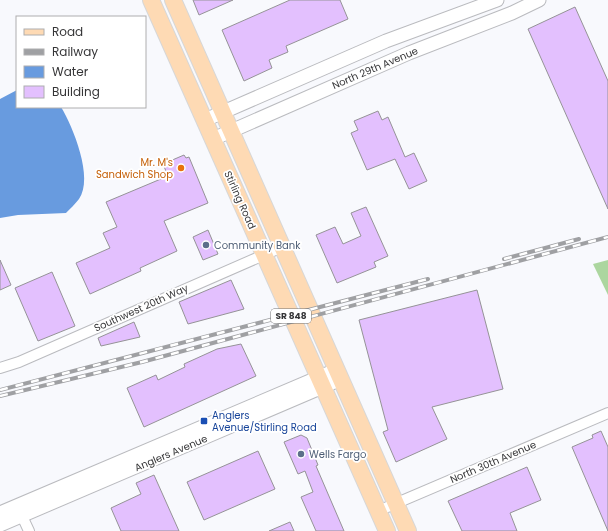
<svg xmlns="http://www.w3.org/2000/svg" width="608" height="531" viewBox="0 0 608 531" font-family="Poppins,sans-serif">
<style>
.green{fill:#acd69f}
.water{fill:#689bdf}
.building{fill:#e3c0fe;stroke:#959397}
.lines{fill:none;stroke-linecap:round;stroke-linejoin:round}
.minor-casing{stroke:#babbbf;stroke-width:12}
.tertiary-casing{stroke:#babbbf;stroke-width:15}
.primary-casing{stroke:#d7d7d7;stroke-width:18}
.minor{stroke:#fff;stroke-width:10}
.tertiary{stroke:#fff;stroke-width:13}
.primary{stroke:#fedab4;stroke-width:16}
.rail-casing{stroke:#9fa0a3;stroke-width:4}
.rail{stroke:#fff;stroke-width:2.5;stroke-dasharray:8;stroke-linecap:butt}
.food-dot{fill:#e8710a;stroke:#fff;stroke-width:1.5}
.service-dot{fill:#5c6f8a;stroke:#fff;stroke-width:1.5}
.transit-dot{fill:#1a4fb4;stroke:#fff;stroke-width:1.5}
.labels{text-anchor:middle;dominant-baseline:central;stroke-width:3.5;stroke-linejoin:round;paint-order:stroke}
.shield{fill:#fff;stroke:#727273;stroke-width:1}
.shield-label{font-size:9px;font-weight:bold;fill:#353537}
.street-label{font-size:10px;fill:#353537;stroke:#fff}
.food-label{font-size:10px;fill:#c56008;stroke:#fff;text-anchor:end}
.service-label{font-size:10px;fill:#4e5e75;stroke:#fff;text-anchor:start}
.transit-label{font-size:10px;fill:#164399;stroke:#fff;text-anchor:start}
</style>
<rect width="100%" height="100%" fill="#f8f9fd"/>
<path class="green" d="M608,260V295L593,264Z"/>
<path class="water" d="M17,90V107H61C73,127 94,178 79,199C75,204 70,209 66,213L18,215L0,218V99Z"/>
<path class="building" d="M193,0H233L199,15Z
M290,0H340L348,19L286,46L288,52L269,60L272,68L244,81L222,30Z
M575,7L608,81V209L528,29Z
M378,111L382,120L388,117L405,157L414,153L427,181L409,189L395,159L367,170L351,133L358,130L354,121Z
M184,155L186,158L189,157L208,203L164,221L177,251L140,268L141,271L90,294L76,263L110,248L103,233L117,227L106,202L168,176L163,164Z
M366,207L388,256L374,262L376,267L337,283L316,235L335,227L343,244L361,236L351,213Z
M208,230L218,254L203,260L193,237Z
M0,260L11,285L0,290Z
M52,272L75,326L38,341L15,288Z
M231,280L244,309L188,324L179,302Z
M477,290L503,389L432,407L447,439L396,462L383,432L388,430L359,320Z
M134,322L140,337L101,346L98,338Z
M241,344L256,376L144,427L127,388L156,375L158,380L185,367L184,364L217,349Z
M601,431L608,447V531L572,447L593,438L592,435Z
M301,435L307,438L318,465L316,466L344,531H316L301,497L313,492L305,471L298,474L284,442Z
M258,451L275,489L204,520L187,482Z
M527,467L541,500L510,513L517,531H462L448,501Z
M154,475L179,531H121L111,508L141,494L136,483Z
M290,522L294,531H269Z"/>
<g class="lines">
<defs>
<path id="minor" d="M0,368L19,362L282,247
M378,511L608,413
M22,516L29,531"/>
<path id="tertiary" d="M205,120L386,41L497,0
M213,139L409,53L512,13L539,0
M0,513L336,370
M0,525L341,379"/>
<path id="primary" d="M151,0L387,531
M173,0L408,531"/>
</defs>
<use href="#minor" class="minor-casing"/>
<use href="#tertiary" class="tertiary-casing"/>
<use href="#primary" class="primary-casing"/>
<use href="#minor" class="minor"/>
<use href="#tertiary" class="tertiary"/>
<use href="#primary" class="primary"/>
<defs>
<path id="rail" d="M504,259L579,239
M0,390L428,279
M0,396L142,362L608,237"/>
</defs>
<use href="#rail" class="rail-casing"/>
<use href="#rail" class="rail"/>
</g>
<circle class="food-dot" cx="181" cy="168" r="4"/>
<g class="service-dot">
<circle cx="206" cy="245" r="4"/>
<circle cx="301" cy="454" r="4"/>
</g>
<rect class="transit-dot" x="200" y="417" width="8" height="8" rx="2"/>
<g class="labels">
<rect class="shield" x="271" y="309" width="40" height="14" rx="3"/>
<g class="shield-label">
<text x="291" y="316">SR 848</text>
</g>
<g class="street-label">
<text transform="translate(375 68) rotate(-23)">North 29th Avenue</text>
<text transform="translate(240 200) rotate(66)">Stirling Road</text>
<text transform="translate(141 308) rotate(-24)">Southwest 20th Way</text>
<text transform="translate(171 453) rotate(-23)">Anglers Avenue</text>
<text transform="translate(493 462) rotate(-23)">North 30th Avenue</text>
</g>
<g class="food-label">
<text x="173" y="162">Mr. M's<tspan x="173" dy="12">Sandwich Shop</tspan></text>
</g>
<g class="service-label">
<text x="214" y="245">Community Bank</text>
<text x="309" y="454">Wells Fargo</text>
</g>
<g class="transit-label">
<text x="212" y="415">Anglers<tspan x="212" dy="12">Avenue/Stirling Road</tspan></text>
</g>
</g>
<rect x="16" y="16" width="130" height="92" fill="#ffffff" stroke="#aeaeaf"/>
<rect x="24" y="29" width="20" height="6" fill="#fedab4" stroke="#aeaeaf"/>
<text x="52" y="36" font-size="12" fill="#353537">Road</text>
<rect x="24" y="49" width="20" height="6" fill="#9fa0a3" stroke="#aeaeaf"/>
<text x="52" y="56" font-size="12" fill="#353537">Railway</text>
<rect x="24" y="66" width="20" height="12" fill="#689bdf" stroke="#aeaeaf"/>
<text x="52" y="76" font-size="12" fill="#353537">Water</text>
<rect x="24" y="86" width="20" height="12" fill="#e3c0fe" stroke="#aeaeaf"/>
<text x="52" y="96" font-size="12" fill="#353537">Building</text>
</svg>
